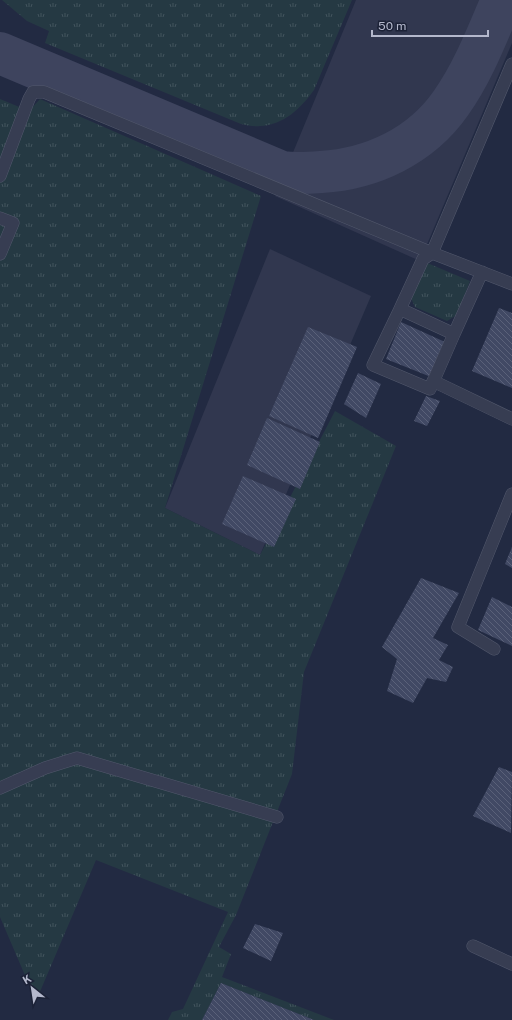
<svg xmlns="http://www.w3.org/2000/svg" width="512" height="1020" viewBox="0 0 512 1020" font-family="'Public Sans',sans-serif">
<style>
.airport{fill:#31374f}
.grass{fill:url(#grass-tufts)}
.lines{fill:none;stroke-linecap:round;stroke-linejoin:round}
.taxiway{stroke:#3e445e;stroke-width:42}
.building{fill:url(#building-back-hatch)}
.minor-casing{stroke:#52586c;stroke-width:13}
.minor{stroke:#373d52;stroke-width:12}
</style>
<defs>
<pattern id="grass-tufts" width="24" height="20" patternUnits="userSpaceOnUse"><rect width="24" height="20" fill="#253943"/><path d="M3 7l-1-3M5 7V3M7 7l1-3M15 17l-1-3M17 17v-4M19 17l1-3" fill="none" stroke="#42545d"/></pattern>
<pattern id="building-back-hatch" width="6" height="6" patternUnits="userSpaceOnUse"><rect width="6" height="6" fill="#414964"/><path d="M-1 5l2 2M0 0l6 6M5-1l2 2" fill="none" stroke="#5a6179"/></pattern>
</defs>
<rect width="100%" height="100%" fill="#222a42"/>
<path class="airport" d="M356,0H512V43L420,261L275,196Z
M270,249L371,296L260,555L165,508Z"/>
<path class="grass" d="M2,0H352L314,90C301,108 284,125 260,126C254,127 247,125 241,124L45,43L49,31L27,21Z
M0,99L29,111L40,99L261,196L165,508L260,555L335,411L396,446L304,672L292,774L236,915L219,947L231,954L222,977L334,1020H314L221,983L202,1020H168L172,1012L183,1009L228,912L96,860L36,1001L0,917Z
M425,262L470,281L457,315L447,321L415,307L410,296Z"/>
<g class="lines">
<path class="taxiway" d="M0,53L282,172C295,174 308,173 321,172C372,169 421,146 451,103C473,72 487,35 502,0"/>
</g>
<path class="building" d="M499,308L512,313V388L472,371Z
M401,322L445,342L431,377L386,359Z
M308,327L357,347L318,438L269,416Z
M358,373L381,384L366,418L344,404Z
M426,396L440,401L427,426L414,421Z
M267,418L320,442L300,489L247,465Z
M243,476L296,499L274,547L222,524Z
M512,547V568L505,564Z
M421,578L459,593L433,638L448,645L439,660L453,667L446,682L427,678L413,703L387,691L397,659L382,647Z
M492,597L512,607V646L478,630Z
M499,767L512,772L511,833L473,816Z
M255,924L283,933L271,961L243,948Z
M221,983L314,1020H202Z"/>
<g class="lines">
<defs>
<path id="minor" d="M512,64L432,253L512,284
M0,176L29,99L33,92H44L432,253
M0,218L13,223L0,254
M432,253L423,259L400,309L454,334L482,272
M400,309L373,365L430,389L454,334
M433,381L512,419
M494,649L458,627L512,494
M0,788L45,768L77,758L277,817
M473,946L512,964"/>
</defs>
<use href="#minor" class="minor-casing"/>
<use href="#minor" class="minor"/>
</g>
<g transform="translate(32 988) rotate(330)" stroke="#1c2237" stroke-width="3" paint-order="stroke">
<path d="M0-3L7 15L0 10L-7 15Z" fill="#b4b8cc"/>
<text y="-6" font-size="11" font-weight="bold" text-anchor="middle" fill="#b4b8cc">K</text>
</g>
<path d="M372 30v6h116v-6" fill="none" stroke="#b4b8cc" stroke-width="2"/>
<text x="378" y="30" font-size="12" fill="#b4b8cc" stroke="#1c2237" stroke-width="3" paint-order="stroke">50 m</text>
</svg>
